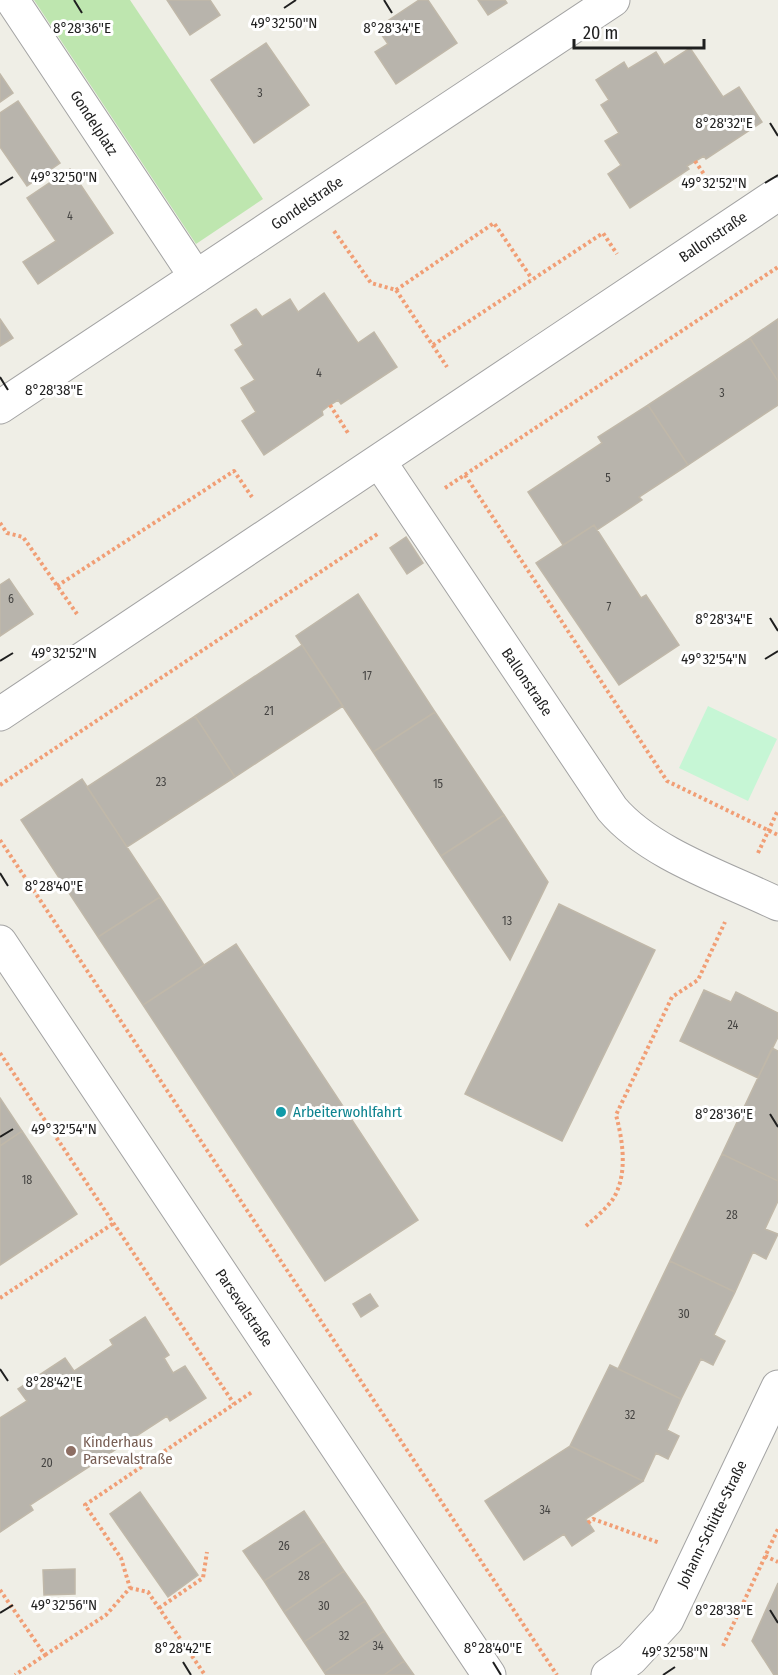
<svg xmlns="http://www.w3.org/2000/svg" width="778" height="1675" viewBox="0 0 778 1675" font-family="'Fira Sans Condensed',sans-serif">
<style>
.grass{fill:#bee6af}
.park{fill:#c6f6d5}
.building{fill:#b8b4ac;stroke:#c0b8a9;stroke-width:1.5}
.lines{fill:none;stroke-linecap:round;stroke-linejoin:round}
.minor-casing{stroke:#a3a3a3;stroke-width:35}
.path{stroke:#f19e75;stroke-width:4;stroke-dasharray:3 3;stroke-linecap:butt}
.minor{stroke:#fff;stroke-width:33}
.ticks{fill:none;stroke:#1f1f1f;stroke-width:2}
.culture-dot{fill:#0f9aa8;stroke:#fff;stroke-width:2}
.education-dot{fill:#8d6e63;stroke:#fff;stroke-width:2}
.labels{text-anchor:middle;dominant-baseline:central;stroke-width:6;stroke-linejoin:round;paint-order:stroke}
.number-label{font-size:12px;fill:#454442}
.street-label{font-size:15px;fill:#1f1f1f;stroke:#fff}
.culture-label{font-size:15px;fill:#0d838f;stroke:#fff;text-anchor:start}
.education-label{font-size:15px;fill:#785e54;stroke:#fff;text-anchor:start}
.ticks-label{font-size:15px;text-anchor:middle;fill:#1f1f1f;stroke:#fff;stroke-width:6;stroke-linejoin:round;paint-order:stroke}
</style>
<rect width="100%" height="100%" fill="#efeee6"/>
<path class="grass" d="M34,0H130L263,199L196,244Z"/>
<path class="park" d="M708,706L777,739L748,801L679,768Z"/>
<path class="building" d="M167,0H210L220,15L190,35Z
M419,0H428L457,43L396,84L375,52L388,44L377,28Z
M478,0H505L507,3L488,15Z
M266,43L309,105L254,143L211,80Z
M690,48L723,97L739,87L762,122L706,159L704,156L687,166L689,169L630,208L608,174L621,165L605,141L619,133L601,105L609,100L596,80L624,62L628,69L656,52L664,65Z
M0,74L13,93L0,102Z
M18,101L60,163L27,186L0,147V113Z
M70,169L113,233L38,284L23,262L56,241L27,198Z
M324,293L358,343L374,332L397,367L341,404L338,400L330,405L322,411L323,415L264,455L242,421L256,412L241,388L255,380L235,350L243,345L231,325L256,309L262,317L290,299L298,312Z
M0,319L13,338L0,346Z
M778,319V381L750,338Z
M750,338L778,381V405L688,465L648,405Z
M648,405L688,465L639,497L642,500L597,530L594,525L563,545L528,492L602,443L598,437Z
M594,525L641,598L646,595L679,645L619,685L536,563Z
M406,537L423,563L407,574L390,548Z
M9,579L33,614L0,636V585Z
M358,594L435,712L373,752L296,636Z
M302,645L343,706L235,777L195,716Z
M435,712L504,815L441,856L373,752Z
M195,716L235,777L127,847L87,787Z
M82,779L160,897L98,937L21,820Z
M504,815L548,882L510,960L441,856Z
M160,897L204,965L143,1005L98,937Z
M559,904L655,950L562,1141L465,1094Z
M236,944L418,1220L325,1281L143,1005Z
M704,990L731,1002L736,992L778,1013V1037L758,1078L680,1041Z
M772,1048L778,1051V1181L722,1154Z
M0,1098L22,1131L0,1146Z
M22,1131L77,1214L0,1265V1146Z
M722,1154L778,1181V1201L765,1229L778,1234L766,1259L753,1252L735,1292L670,1261Z
M670,1261L735,1292L714,1335L725,1341L713,1365L701,1359L681,1399L618,1369Z
M370,1294L378,1306L361,1317L353,1304Z
M145,1317L169,1355L164,1358L173,1373L185,1366L206,1398L170,1421L167,1416L30,1505L33,1510L0,1532V1418L27,1401L18,1389L65,1358L74,1371L113,1345L110,1340Z
M610,1365L681,1399L667,1430L679,1436L668,1459L656,1453L643,1481L570,1446Z
M570,1446L643,1481L586,1519L594,1531L572,1546L564,1534L524,1560L485,1501Z
M140,1492L198,1575L168,1597L110,1514Z
M304,1511L324,1541L264,1581L243,1551Z
M324,1541L344,1571L284,1612L264,1581Z
M75,1569V1594L44,1595L43,1570Z
M344,1571L365,1601L304,1642L284,1612Z
M778,1583V1675H774L752,1641Z
M365,1601L384,1631L324,1672L304,1642Z
M384,1631L404,1661L384,1675H326L324,1672Z
M404,1661L414,1675H384Z"/>
<g class="lines">
<defs>
<path id="minor" d="M12,0L196,277
M0,407L613,0
M379,461L612,809C650,854 724,878 778,904
M0,714L778,194
M0,942L489,1675
M608,1675L631,1659L667,1620L778,1387"/>
</defs>
<use href="#minor" class="minor-casing"/>
<path class="path" d="M695,161L714,189
M334,231L371,283L396,290L447,367
M396,290L494,223L532,279
M433,345L603,233L617,254
M330,405L348,433
M465,475L667,781L778,835
M445,488L778,267
M0,523L7,533L23,537L77,614
M57,586L234,471L252,497
M0,785L379,533
M0,840L557,1675
M758,853L778,810
M0,1053L234,1404
M586,1226C595,1218 606,1209 613,1199C628,1175 623,1141 616,1115L672,997L698,980L725,922
M0,1298L114,1223
M588,1523L593,1519L660,1543
M765,1556L778,1562
M130,1588L148,1592L205,1675
M0,1590L45,1655L15,1675
M159,1608L203,1578L207,1552
M723,1646L778,1529
M45,1655L106,1615L130,1588L121,1558L85,1505L252,1392"/>
<use href="#minor" class="minor"/>
</g>
<path class="ticks" d="M74,0L82,13M384,0L392,13M284,8L296,0M770,123L778,136M765,183L778,175M0,185L13,177M0,377L8,390M770,618L778,631M765,659L778,651M0,661L13,653M0,873L8,886M770,1114L778,1127M0,1137L13,1129M0,1369L8,1381M770,1610L778,1623M0,1613L13,1605M183,1662L191,1675M493,1662L501,1675M663,1675L675,1667"/>
<circle class="culture-dot" cx="281" cy="1112" r="6"/>
<circle class="education-dot" cx="71" cy="1451" r="6"/>
<g class="labels">
<g class="number-label">
<text x="260" y="93">3</text>
<text x="70" y="216">4</text>
<text x="319" y="373">4</text>
<text x="722" y="393">3</text>
<text x="608" y="478">5</text>
<text x="11" y="599">6</text>
<text x="609" y="607">7</text>
<text x="367" y="676">17</text>
<text x="269" y="711">21</text>
<text x="161" y="782">23</text>
<text x="438" y="784">15</text>
<text x="507" y="921">13</text>
<text x="733" y="1025">24</text>
<text x="27" y="1180">18</text>
<text x="732" y="1215">28</text>
<text x="684" y="1314">30</text>
<text x="630" y="1415">32</text>
<text x="47" y="1463">20</text>
<text x="545" y="1510">34</text>
<text x="284" y="1546">26</text>
<text x="304" y="1576">28</text>
<text x="324" y="1606">30</text>
<text x="344" y="1636">32</text>
<text x="378" y="1646">34</text>
</g>
<g class="street-label">
<text transform="translate(94 123) rotate(57)">Gondelplatz</text>
<text transform="translate(307 203) rotate(-34)">Gondelstraße</text>
<text transform="translate(713 237) rotate(-34)">Ballonstraße</text>
<text transform="translate(527 682) rotate(56)">Ballonstraße</text>
<text transform="translate(244 1308) rotate(56)">Parsevalstraße</text>
<text transform="translate(712 1524) rotate(-64)">Johann-Schütte-Straße</text>
</g>
<g class="culture-label">
<text x="293" y="1112">Arbeiterwohlfahrt</text>
</g>
<g class="education-label">
<text x="83" y="1442">Kinderhaus<tspan x="83" dy="17">Parsevalstraße</tspan></text>
</g>
</g>
<g class="ticks-label">
<text x="284" y="28">49°32'50"N</text>
<text x="82" y="33">8°28'36"E</text>
<text x="392" y="33">8°28'34"E</text>
<text x="724" y="128">8°28'32"E</text>
<text x="64" y="182">49°32'50"N</text>
<text x="714" y="188">49°32'52"N</text>
<text x="54" y="395">8°28'38"E</text>
<text x="724" y="624">8°28'34"E</text>
<text x="64" y="658">49°32'52"N</text>
<text x="714" y="664">49°32'54"N</text>
<text x="54" y="891">8°28'40"E</text>
<text x="724" y="1119">8°28'36"E</text>
<text x="64" y="1134">49°32'54"N</text>
<text x="54" y="1387">8°28'42"E</text>
<text x="64" y="1610">49°32'56"N</text>
<text x="724" y="1615">8°28'38"E</text>
<text x="183" y="1653">8°28'42"E</text>
<text x="493" y="1653">8°28'40"E</text>
<text x="675" y="1657">49°32'58"N</text>
</g>
<path d="M574 39v9h130v-9" fill="none" stroke="#1f1f1f" stroke-width="3"/>
<text x="583" y="39" font-size="18" fill="#1f1f1f" stroke="#ffffff" stroke-width="4.5" paint-order="stroke">20 m</text>
</svg>
